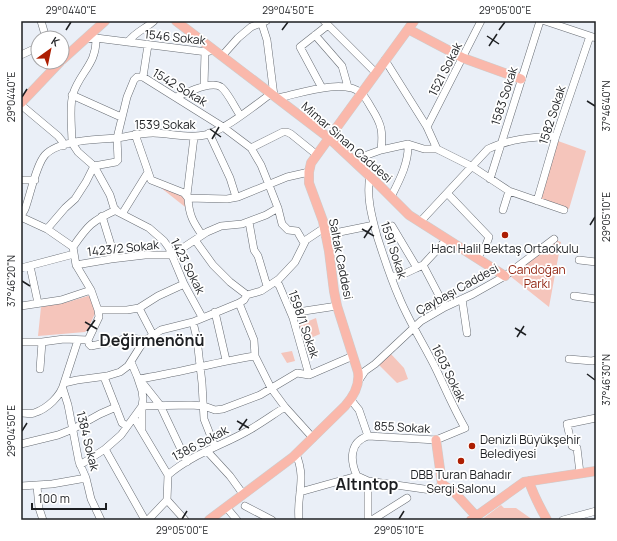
<svg xmlns="http://www.w3.org/2000/svg" width="617" height="541" viewBox="0 0 617 541" font-family="Manrope,sans-serif">
<style>
.green{fill:#f5c5bb}
.lines{fill:none;stroke-linecap:round;stroke-linejoin:round}
.minor-casing{stroke:#686d74;stroke-width:8}
.major-casing{stroke:#cdcece;stroke-width:10}
.minor{stroke:#fff;stroke-width:7}
.major{stroke:#fab8ab;stroke-width:9}
.ticks{fill:none;stroke:#1d1f22;stroke-width:1.5}
.poi-dot{fill:#ad1e02;stroke:#fff;stroke-width:1.5}
.labels{text-anchor:middle;dominant-baseline:central;stroke-width:3.5;stroke-linejoin:round;paint-order:stroke}
.street-label{font-size:12px;fill:#1d1f22;stroke:#fff}
.poi-label{font-size:12px;fill:#1d1f22;stroke:#fff}
.park-label{font-size:12px;fill:#922613;stroke:#fff}
.district-label{font-size:16px;font-weight:bold;fill:#1d1f22;stroke:#fff}
.neatline{fill:none;stroke:#1d1f22;stroke-width:1.5}
.ticks-label{font-size:10px;text-anchor:middle;fill:#1d1f22}
</style>
<rect width="100%" height="100%" fill="#eaeff7"/>
<path class="green" d="M558,141L586,151L569,209L539,199Z
M151,180L184,193L189,210Z
M555,240L561,242L549,307L510,276Z
M91,295L97,309L88,329L85,332L38,336L41,307L68,302Z
M316,318L320,334L306,340L299,325Z
M292,351L295,361L287,363L281,353Z
M391,354L404,368L408,379L397,383L379,365Z
M501,505L504,508H516L533,520H481Z"/>
<g class="lines">
<defs>
<path id="minor" d="M41,21L46,38
M261,21L267,40L274,96
M324,21L376,73
M545,21L596,38
M315,35L342,66L348,87
M85,39L96,38L207,52L214,50
M128,42C135,32 145,29 154,21
M21,55L38,47
M222,56L238,38L251,27L266,21
M385,60L427,127L437,149
M143,77L148,45
M204,86L205,52
M322,88L300,47L328,25
M72,95L121,117
M176,97C187,93 211,80 221,87C227,91 235,108 240,115
M278,98C298,94 346,77 362,94C366,98 369,104 372,109C382,125 383,132 381,150
M21,105L58,136L62,141L63,146
M427,127L481,21
M209,133L230,178L236,197
M135,134L151,180L184,193L188,198
M72,143L78,152L94,166L110,195L114,208L118,212L149,228L164,241L169,248L184,284L202,317
M72,143C72,131 69,105 73,94C80,72 97,64 96,38
M251,148L283,132H287L291,134L317,155
M353,160L381,150L408,144L424,149H437L471,166L509,191L564,210
M490,179L540,21
M21,180H35
M447,193L489,237L486,245L477,258
M187,195L194,137
M391,197C399,181 409,163 408,144
M188,198L227,199L238,197L287,177L309,172
M188,198C189,215 193,222 202,235
M537,201L556,136L590,36
M503,210L509,191
M122,214L148,172
M21,216L25,209C30,196 36,165 45,155C59,140 98,139 117,138C130,136 141,133 153,133C171,133 187,139 205,135C224,131 255,105 272,93
M102,216L115,258
M21,217L47,229L73,247L76,265L91,290L98,310L99,317L88,340
M249,222L254,250L258,256L267,286
M420,222L488,149C508,139 533,137 556,136
M392,226L417,268
M47,229L65,208L75,199L86,182L94,166L116,162L118,160L117,138L127,97L134,80L137,77H143L223,127L251,148L261,165L269,185L278,208L282,224L288,230L297,231L304,243
M325,235L374,225
M195,240L213,265L230,282L247,295
M73,247C88,225 92,221 116,210
M579,260L596,262
M76,265L111,259L145,255H172L207,232L221,226L242,224L266,215L278,208
M423,265L445,307
M30,266L38,303
M21,268L74,254
M391,277L406,273L423,265L447,239
M275,282L279,285L293,318L309,375
M574,296L596,299
M462,299L467,333
M239,303L254,340L255,356L271,388L285,407L313,438
M21,306L61,300L91,290
M139,308L153,335
M98,310H127L139,308L158,296L184,284
M215,312L226,360
M291,313L337,306
M193,322L197,339L202,383L204,419L215,447
M88,340L89,344L91,346L130,338L146,340
M21,342H42L64,339L88,340
M569,359L592,361L596,360
M131,362L137,376L142,391L143,399L142,406V429
M40,369L42,342
M137,376L160,405L187,462
M104,377L122,423L127,426
M139,379C178,373 216,362 255,356
M359,380L365,371L375,364L421,321L445,307L473,294L505,276L554,239
M64,383L78,340
M63,389L68,405L79,462L86,478L91,499L101,520
M351,400L359,410L368,436
M142,406L191,405L204,406L215,410L223,409L260,395L297,373L309,375L353,356
M21,413C25,413 30,414 34,413C47,409 61,396 64,383L77,380L107,376L120,372L128,366L140,347L146,340L161,330L193,322L239,303L244,300L247,295L261,291L279,279L295,262L306,240L324,228
M134,418L168,475L167,500L185,520
M21,444L58,435L73,429L100,414L116,407
M105,449L145,520
M207,451L230,476L243,494
M296,454C307,480 296,496 299,520
M80,465L105,449L121,435L142,406
M580,473L577,448L572,446L571,442L567,424L596,418
M168,475C192,454 224,445 251,429C263,422 274,414 285,407
M357,476C350,461 349,442 368,436L436,440L465,428C454,409 446,390 437,371C425,346 409,322 399,297C390,277 384,257 377,236C372,217 366,197 370,176
M357,476L368,481L431,490H436L442,484
M21,486L52,484L86,478
M37,486L39,508L43,520
M300,492L357,476
M245,506L272,520
M226,507L237,520
M148,520L167,500
M368,520V481
M372,520L407,498
M563,520L596,511"/>
<path id="major" d="M176,21L329,138L376,182L409,215L505,276
M408,29L463,58L521,79
M62,60L105,21
M21,103L60,62
M436,440L442,484L455,493L476,516
M529,481C533,495 540,507 547,520
M209,520L293,457L345,406C354,396 360,385 358,372L337,306L334,291L329,251L323,221L309,183V172L311,163L329,138L414,21
M471,520L524,482L596,471"/>
</defs>
<use href="#minor" class="minor-casing"/>
<use href="#major" class="major-casing"/>
<use href="#minor" class="minor"/>
<use href="#major" class="major"/>
</g>
<path class="ticks" d="M66,30L71,22M282,30L288,22M499,30L505,22M487,36L499,44M489,46L497,34M22,97L27,89M587,101L595,106M210,129L221,137M212,139L219,127M590,225L595,217M362,229L374,236M364,238L372,226M22,281L30,286M85,322L97,329M515,328L526,335M87,331L95,320M517,337L524,326M587,374L595,380M237,421L249,428M239,430L247,419M22,431L27,423M182,519L187,511M399,519L404,511"/>
<g class="poi-dot">
<circle cx="505" cy="235" r="4"/>
<circle cx="472" cy="446" r="4"/>
<circle cx="461" cy="461" r="4"/>
</g>
<g class="labels">
<g class="street-label">
<text transform="translate(175 37) rotate(6)">1546 Sokak</text>
<text transform="translate(445 69) rotate(-63)">1521 Sokak</text>
<text transform="translate(180 87) rotate(31)">1542 Sokak</text>
<text transform="translate(504 96) rotate(-72)">1583 Sokak</text>
<text transform="translate(552 115) rotate(-72)">1582 Sokak</text>
<text x="165" y="124">1539 Sokak</text>
<text transform="translate(347 142) rotate(41)">Mimar Sinan Caddesi</text>
<text transform="translate(123 248) rotate(-6)">1423/2 Sokak</text>
<text transform="translate(394 250) rotate(72)">1591 Sokak</text>
<text transform="translate(341 259) rotate(79)">Saltak Caddesi</text>
<text transform="translate(188 266) rotate(63)">1423 Sokak</text>
<text transform="translate(457 289) rotate(-29)">Çaybaşı Caddesi</text>
<text transform="translate(304 324) rotate(71)">1598/1 Sokak</text>
<text transform="translate(449 373) rotate(64)">1603 Sokak</text>
<text transform="translate(402 427) rotate(3)">855 Sokak</text>
<text transform="translate(88 441) rotate(76)">1384 Sokak</text>
<text transform="translate(200 443) rotate(-28)">1386 Sokak</text>
</g>
<g class="poi-label">
<text x="505" y="248">Hacı Halil Bektaş Ortaokulu</text>
<text x="480" y="439" text-anchor="start">Denizli Büyükşehir<tspan x="480" dy="14">Belediyesi</tspan></text>
<text x="461" y="474">DBB Turan Bahadır<tspan x="461" dy="14">Sergi Salonu</tspan></text>
</g>
<g class="park-label">
<text x="537" y="269">Candoğan<tspan x="537" dy="14">Parkı</tspan></text>
</g>
<g class="district-label">
<text x="152" y="340">Değirmenönü</text>
<text x="367" y="484">Altıntop</text>
</g>
</g>
<rect width="617" height="541" fill="none" stroke="#ffffff" stroke-width="44"/>
<g transform="translate(50 50) rotate(33)"><circle r="19" fill="#ffffff" stroke="#a5a5a7"/>
<path d="M0-3L7 15L0 10L-7 15Z" fill="#ad1e02"/>
<text y="-6" font-size="11" font-weight="bold" text-anchor="middle" fill="#1d1f22">K</text>
</g>
<path d="M32 503v6h74v-6" fill="none" stroke="#1d1f22" stroke-width="2"/>
<text x="38" y="503" font-size="12" fill="#1d1f22" stroke="#ffffff" stroke-width="3" paint-order="stroke">100 m</text>
<rect x="22" y="22" width="573" height="497" class="neatline"/>
<g class="ticks-label">
<text x="71" y="14">29°04'40"E</text>
<text x="288" y="14">29°04'50"E</text>
<text x="505" y="14">29°05'00"E</text>
<text transform="translate(11 97) rotate(-90)" y="4">29°04'40"E</text>
<text transform="translate(606 106) rotate(-90)" y="4">37°46'40"N</text>
<text transform="translate(606 217) rotate(-90)" y="4">29°05'10"E</text>
<text transform="translate(11 281) rotate(-90)" y="4">37°46'20"N</text>
<text transform="translate(606 380) rotate(-90)" y="4">37°46'30"N</text>
<text transform="translate(11 431) rotate(-90)" y="4">29°04'50"E</text>
<text x="182" y="534">29°05'00"E</text>
<text x="399" y="534">29°05'10"E</text>
</g>
</svg>
